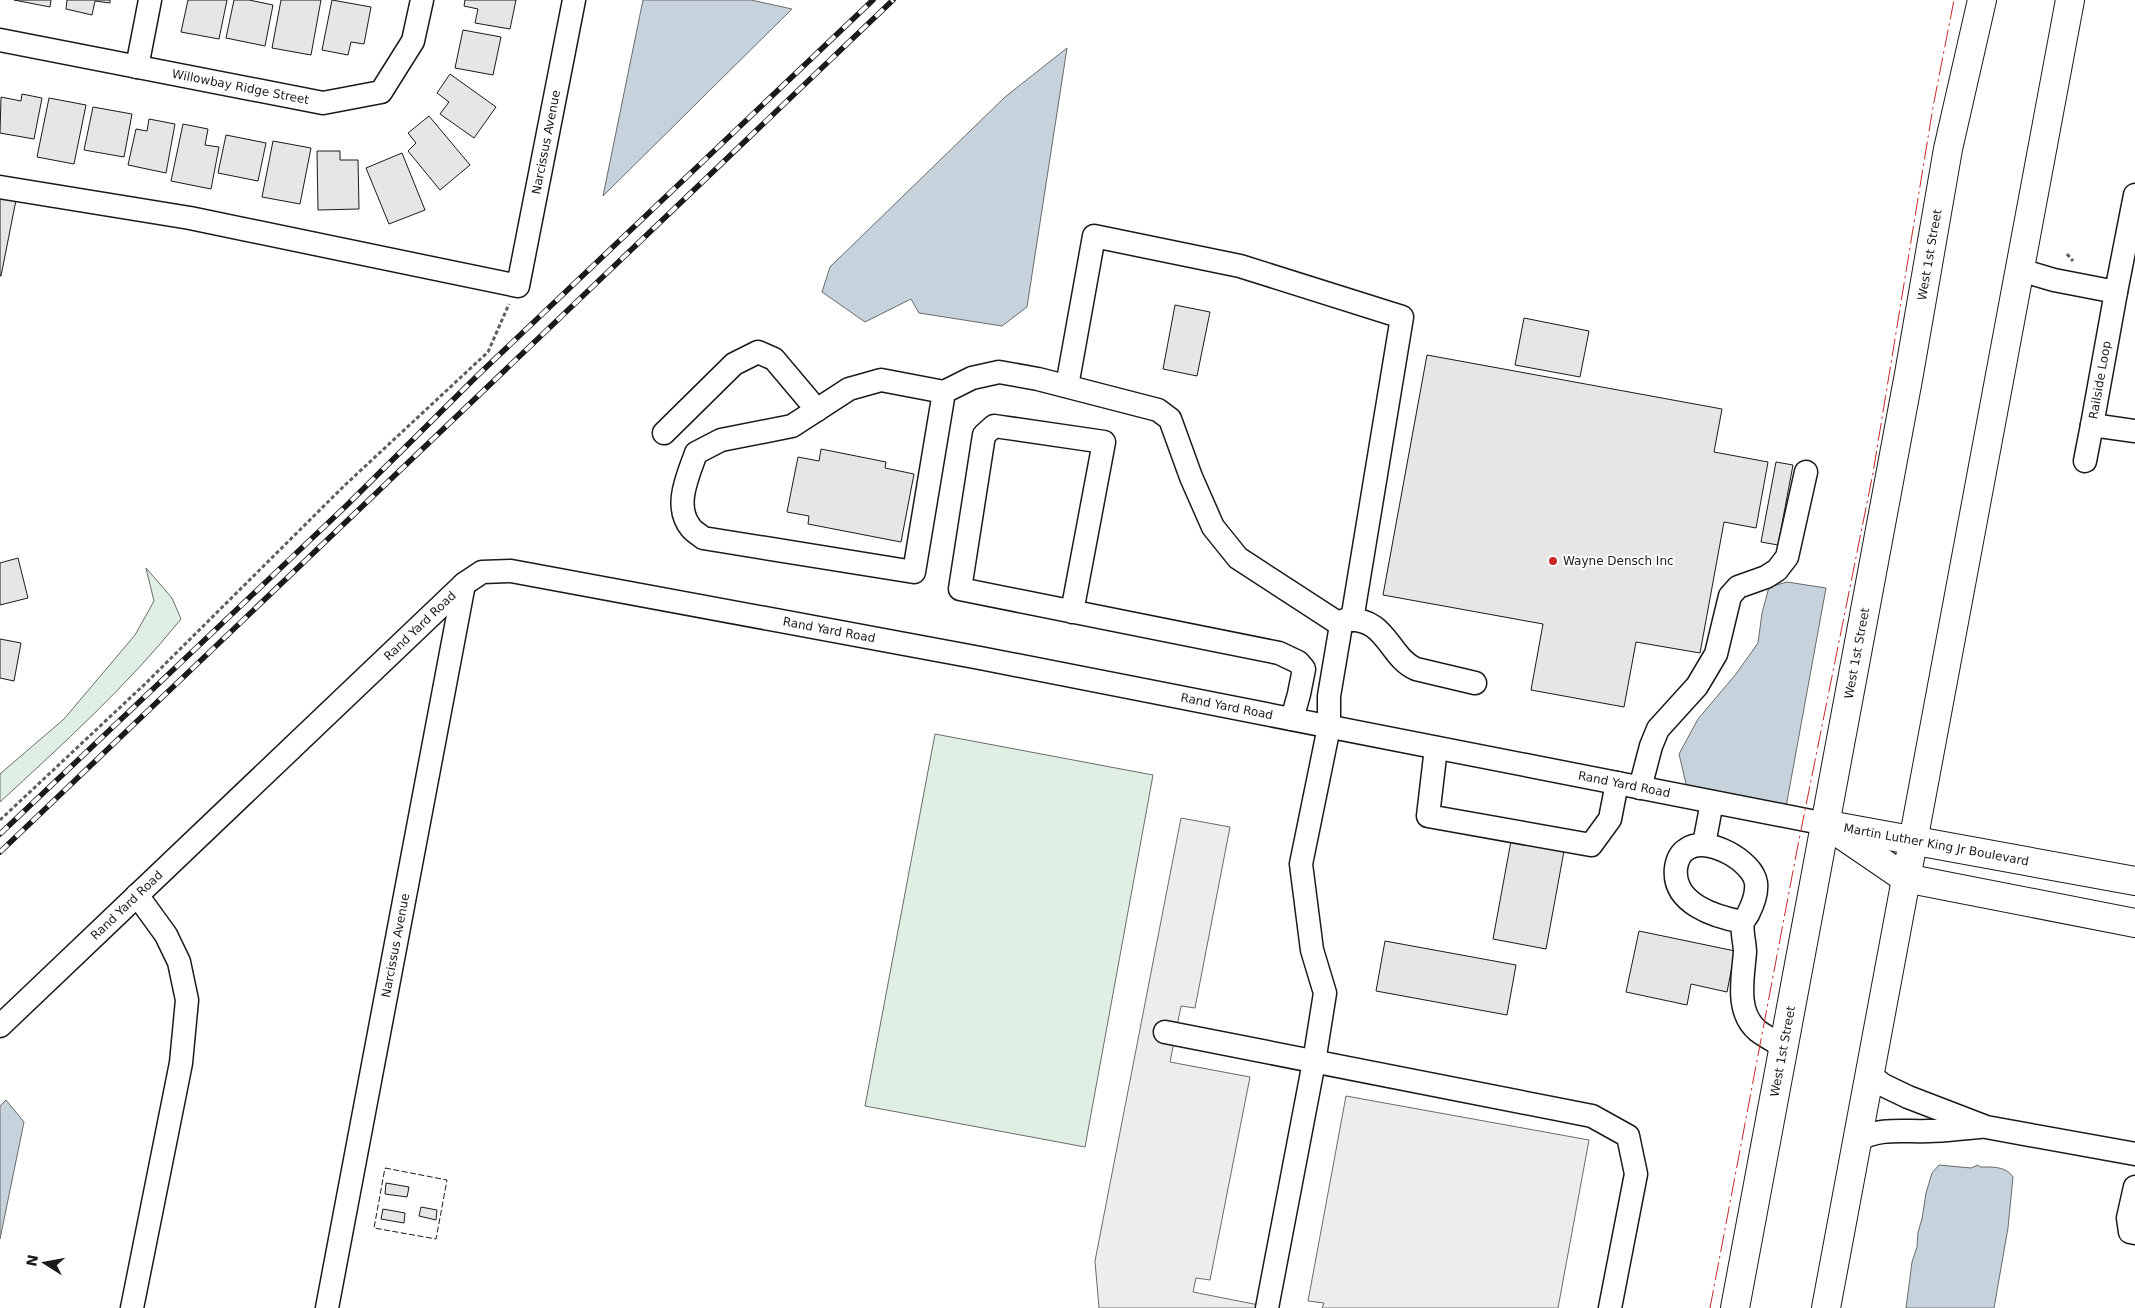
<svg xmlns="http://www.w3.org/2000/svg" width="2135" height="1308" viewBox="0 0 2135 1308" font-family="'DejaVu Sans',sans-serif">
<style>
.green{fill:#e0efe3;stroke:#6a6a6a}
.parking{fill:#ededed;stroke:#6a6a6a}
.water{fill:#c6d2dc;stroke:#6a6a6a}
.building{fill:#e6e6e6;stroke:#1a1a1a}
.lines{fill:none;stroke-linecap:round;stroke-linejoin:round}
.minor-casing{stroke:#1a1a1a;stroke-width:25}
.major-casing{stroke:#1a1a1a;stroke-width:30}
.path{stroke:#5f5f5f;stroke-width:3;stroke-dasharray:4 2.5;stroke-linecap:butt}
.minor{stroke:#fff;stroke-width:22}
.major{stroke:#fff;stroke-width:28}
.rail-casing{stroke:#1a1a1a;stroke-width:5.5}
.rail{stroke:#fff;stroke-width:4;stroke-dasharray:11;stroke-linecap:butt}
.fence{stroke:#1a1a1a;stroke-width:1;stroke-dasharray:6 2.5;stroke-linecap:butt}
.power{stroke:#c62828;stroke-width:1;stroke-dasharray:18 4 2.5 4;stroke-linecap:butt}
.poi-dot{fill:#c62828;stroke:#fff;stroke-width:2}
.labels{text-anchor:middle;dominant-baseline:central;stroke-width:4;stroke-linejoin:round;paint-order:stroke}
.street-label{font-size:12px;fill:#1a1a1a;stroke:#fff}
.poi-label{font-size:12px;fill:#1a1a1a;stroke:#fff;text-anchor:start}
</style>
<rect width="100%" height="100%" fill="#fff"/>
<path class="green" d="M146,568L172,598L181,619C127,686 63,744 0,802V774L64,719L135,635L154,601Z
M935,734L1153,775L1085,1147L865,1106Z"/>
<path class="parking" d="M1181,818L1230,827L1195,1008L1181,1006L1170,1062L1250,1077L1210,1280L1196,1278L1193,1292L1274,1308H1099L1095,1261Z
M1346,1096L1589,1140L1558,1308H1322L1324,1303L1308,1301Z"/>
<path class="water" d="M643,0H751L792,9L603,196Z
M1067,48L1027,307L1002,326L919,313L911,299L865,322L822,292L830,267L1005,97Z
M1787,582L1826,588L1786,807L1687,788L1679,754L1698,719L1736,674L1758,643L1762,613L1769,587Z
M6,1100L24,1122L0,1239V1106Z
M1939,1165L1971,1168L1978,1165L1980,1167C1992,1167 2006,1166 2013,1177L2008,1228L1994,1308H1906L1912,1262L1917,1247L1918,1232L1922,1219L1926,1193L1932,1173Z"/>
<path class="building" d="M14,0H51L50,7Z
M67,0H110V3L95,1L92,15L66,9Z
M188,0H227L219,39L181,32Z
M234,0H249L273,5L265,46L226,38Z
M281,0H321L311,55L272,48Z
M332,0L371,7L364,44L351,42L348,55L322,50Z
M465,0H516L510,29L475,23L478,9L464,6Z
M463,30L501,37L493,75L455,68Z
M450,74L496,107L474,138L440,114L449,102L437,93Z
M22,94L42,98L34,139L0,133L1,97L21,101Z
M49,98L86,105L74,164L37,157Z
M93,107L132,114L124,157L84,150Z
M429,116L470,165L440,190L408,151L416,143L408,133Z
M149,119L175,124L166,173L128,165L136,129L147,131Z
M183,124L208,129L205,145L219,147L211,189L171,181Z
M226,135L266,143L258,181L218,173Z
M273,141L311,148L300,204L262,197Z
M317,151H340V160H358L359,209L318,210Z
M402,153L425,210L389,224L366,168Z
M0,197L16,200L1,276H0Z
M1175,305L1210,312L1197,376L1163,369Z
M1524,318L1589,331L1580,377L1515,365Z
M1427,355L1722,409L1714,452L1768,462L1756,528L1724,522L1700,653L1636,642L1624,707L1531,690L1543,624L1383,595Z
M821,449L886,462L885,468L914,474L901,542L808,524L809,516L787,512L798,457L819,461Z
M1776,462L1793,465L1778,545L1761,542Z
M18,558L28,598L0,605V563Z
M0,639L21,643L14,681L0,678Z
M1511,841L1564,851L1546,949L1493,939Z
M1639,931L1735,951L1727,992L1691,984L1687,1005L1626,992Z
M1385,941L1516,965L1507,1015L1376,991Z
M386,1183L409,1187L407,1197L385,1194Z
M421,1207L437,1210L436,1220L419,1216Z
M383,1209L405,1213L404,1223L381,1219Z"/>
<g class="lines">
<defs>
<g id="minor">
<path id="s1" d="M0,40L323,103L381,92L413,41L422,0"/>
<path d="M137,67L150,0"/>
<path id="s2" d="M0,187L190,218L518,286L574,0"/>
<path d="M2020,270L2054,280L2116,292L2135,195"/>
<path d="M2116,292L2092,425L2135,431"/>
<path d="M1067,386L1094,236L1240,266L1402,317L1352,620"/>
<path d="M944,392L881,380L849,389L792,426L721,440L696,453C688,476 673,506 691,528C694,532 700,535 703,538L914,572L944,392L972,378L999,372L1038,379L1158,410L1170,419L1191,477L1213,527L1238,558L1341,625"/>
<path d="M664,433L734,364L758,352L774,359L817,410"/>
<path d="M2085,461L2092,425"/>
<path d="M1072,612L1104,442L994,426L984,435L960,589L1279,653L1298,662L1304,669L1299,694L1292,719"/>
<path d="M1436,748L1428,816L1591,845L1610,819L1617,783"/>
<path d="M1640,788L1651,746L1658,729L1697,686L1716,654L1730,596L1738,587L1766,577L1777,570L1787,557L1806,472"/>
<path d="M1704,844L1712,802"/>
<path d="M1743,922C1716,917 1672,904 1676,868C1677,861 1680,853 1687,849C1707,835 1753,861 1756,883C1757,892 1753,904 1749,912C1748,916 1744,919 1743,922C1741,931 1745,943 1745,952C1743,978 1735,1012 1758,1031C1766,1037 1776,1042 1784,1047"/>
<path id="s3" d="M0,1026L464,584L482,572L511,571L980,658L1826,824"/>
<path d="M1165,1032L1592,1116L1628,1136L1636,1174L1610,1308"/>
<path d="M1869,1074L1883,1085L1908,1097L1986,1127L2135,1154"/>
<path d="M1857,1140C1883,1127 1902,1132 1929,1131C1946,1131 1963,1128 1980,1127"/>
<path d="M2135,1187L2128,1218L2130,1232L2135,1233"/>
<path d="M132,1308L181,1063L187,1000L179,962L166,935L137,895"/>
<path id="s4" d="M327,1308L464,584"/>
<path d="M1267,1308L1314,1062L1325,993L1312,950L1301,864L1329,727V696L1341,625L1345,620C1387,616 1388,657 1416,669L1475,683"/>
</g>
<g id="major">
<path d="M1826,824L1905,878L2135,923"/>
<path id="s5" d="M1834,826L2135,881"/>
<path id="s6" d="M1735,1308L1909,374L1948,149L1982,0"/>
<path d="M1826,1308L2070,0"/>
</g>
</defs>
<use href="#minor" class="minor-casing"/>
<use href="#major" class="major-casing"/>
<path class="path" d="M2067,254L2073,261
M0,820L146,683L345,485L488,352L509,304"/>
<use href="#minor" class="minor"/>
<use href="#major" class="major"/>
<defs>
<path id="rail" d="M0,834L346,506L478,375L873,0
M0,852L893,0"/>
</defs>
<use href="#rail" class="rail-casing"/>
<use href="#rail" class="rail"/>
<path class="fence" d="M385,1168L447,1180L436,1239L374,1228Z"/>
<path class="power" d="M1710,1308L1797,850L1873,473L1933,107L1954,0"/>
</g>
<circle class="poi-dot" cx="1553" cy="561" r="5"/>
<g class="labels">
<g class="street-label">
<text stroke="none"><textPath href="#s1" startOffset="245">Willowbay Ridge Street</textPath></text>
<text stroke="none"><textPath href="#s2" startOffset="674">Narcissus Avenue</textPath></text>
<text stroke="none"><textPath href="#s6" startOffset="1071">West 1st Street</textPath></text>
<text transform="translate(2100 380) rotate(-80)">Railside Loop</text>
<text stroke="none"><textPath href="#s3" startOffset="580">Rand Yard Road</textPath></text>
<text stroke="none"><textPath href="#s3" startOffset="1015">Rand Yard Road</textPath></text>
<text stroke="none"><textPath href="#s6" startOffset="666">West 1st Street</textPath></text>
<text stroke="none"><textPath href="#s3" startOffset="1420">Rand Yard Road</textPath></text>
<text stroke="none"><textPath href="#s3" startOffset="1825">Rand Yard Road</textPath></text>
<text stroke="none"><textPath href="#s5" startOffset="104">Martin Luther King Jr Boulevard</textPath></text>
<text stroke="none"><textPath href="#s3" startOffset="175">Rand Yard Road</textPath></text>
<text stroke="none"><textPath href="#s4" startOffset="369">Narcissus Avenue</textPath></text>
<text stroke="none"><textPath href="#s6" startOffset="261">West 1st Street</textPath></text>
</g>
<g class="poi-label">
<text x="1563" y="561">Wayne Densch Inc</text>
</g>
</g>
<g transform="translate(45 1263) rotate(281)" stroke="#ffffff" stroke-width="4" paint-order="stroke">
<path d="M0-4L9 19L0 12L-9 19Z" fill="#1a1a1a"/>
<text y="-8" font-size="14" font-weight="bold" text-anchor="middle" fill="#1a1a1a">N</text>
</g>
</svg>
